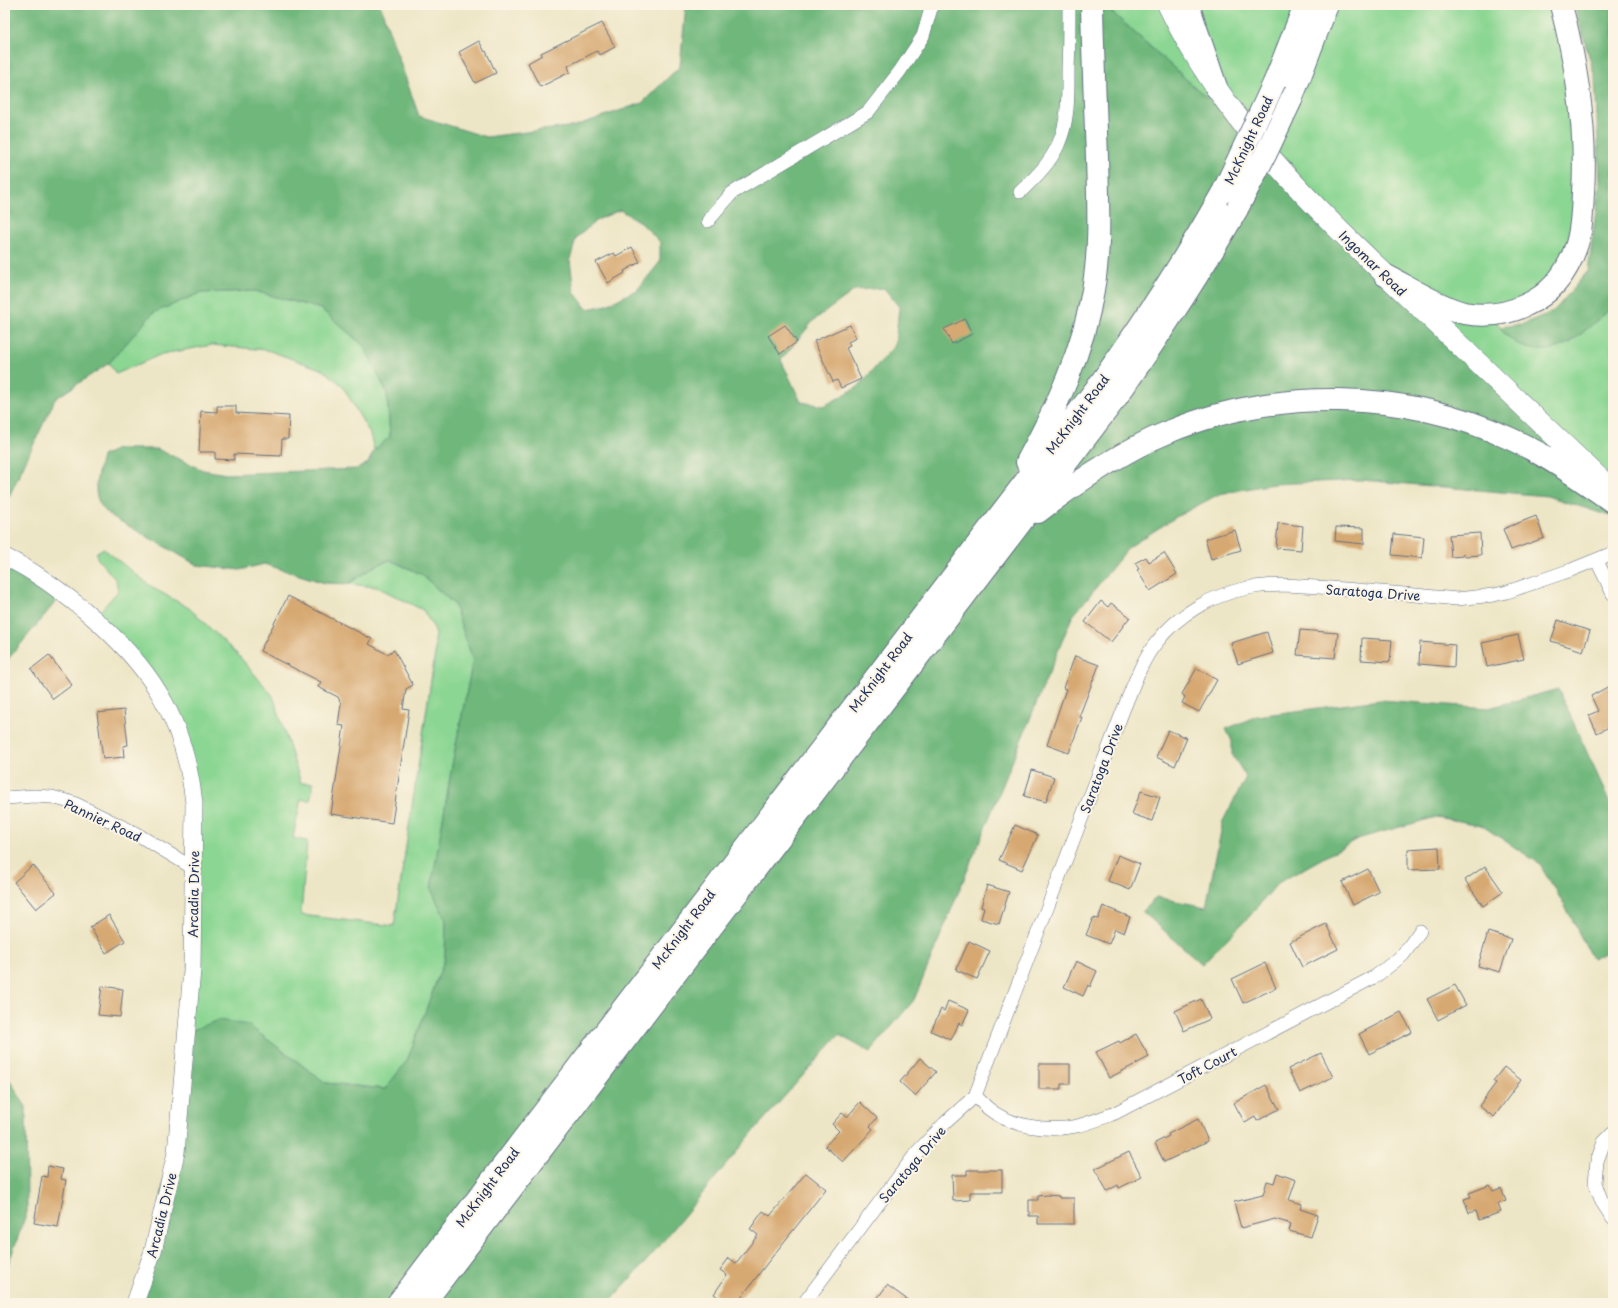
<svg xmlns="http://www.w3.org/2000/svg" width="1618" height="1308" viewBox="0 0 1618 1308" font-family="'Playpen Sans',sans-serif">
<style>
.green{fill:#8ad692;stroke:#528278}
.forest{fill:#6fb77c;stroke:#45736d;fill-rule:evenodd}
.building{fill:#d7a972}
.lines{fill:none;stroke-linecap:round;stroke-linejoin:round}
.minor-casing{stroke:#646f82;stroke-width:14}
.tertiary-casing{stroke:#646f82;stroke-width:18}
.primary-casing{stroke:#646f82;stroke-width:22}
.trunk-casing{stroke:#646f82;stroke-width:24}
.minor{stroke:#fff;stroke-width:13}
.tertiary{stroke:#fff;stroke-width:17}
.primary{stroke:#fff;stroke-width:21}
.trunk{stroke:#fff;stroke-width:22}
.trunk-bridge-casing{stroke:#646f82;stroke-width:24;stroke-linecap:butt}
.trunk-bridge{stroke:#fff;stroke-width:22}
.labels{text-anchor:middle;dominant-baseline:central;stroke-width:4;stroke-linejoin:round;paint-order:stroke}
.street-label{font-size:13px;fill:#1b2f5e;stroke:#fcf5e5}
</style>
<rect width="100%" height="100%" fill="#fcf5e5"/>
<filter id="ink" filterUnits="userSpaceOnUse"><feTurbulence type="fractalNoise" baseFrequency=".025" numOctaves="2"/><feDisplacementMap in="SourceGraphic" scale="8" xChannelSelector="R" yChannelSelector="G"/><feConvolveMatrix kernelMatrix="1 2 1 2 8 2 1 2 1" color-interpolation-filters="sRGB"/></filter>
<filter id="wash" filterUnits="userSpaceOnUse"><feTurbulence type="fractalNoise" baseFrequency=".012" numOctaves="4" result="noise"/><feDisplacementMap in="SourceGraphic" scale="16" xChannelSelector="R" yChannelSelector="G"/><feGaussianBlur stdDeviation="0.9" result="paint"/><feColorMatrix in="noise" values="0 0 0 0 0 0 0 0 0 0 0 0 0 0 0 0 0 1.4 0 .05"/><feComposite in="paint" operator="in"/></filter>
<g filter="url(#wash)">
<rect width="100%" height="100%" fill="#ede6c6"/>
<path class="green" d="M1104,5H1305L1259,143L1327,5H1561L1584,152L1563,274L1492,314L1506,336L1570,343L1613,306V491L1259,145Z
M255,291L321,309L364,346L387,393L390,438L374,450L370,434L342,385L323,370L267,350L212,345L162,354L116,374L109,363L153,313L200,293Z
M102,549H104L153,588L189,608L239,656L273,696L301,783H313L310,801L301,799L293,838L307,841L301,915L394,926L435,654V630L423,610L377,587L348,584L375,566L390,560L421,574L454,604L473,660L453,760L431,889L446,920L445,958L407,1061L385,1089L326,1083L248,1025L187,1032L194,803L169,711L94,618L118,591L116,580L97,558V552Z"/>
<path class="forest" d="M5,5H380L419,116L486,137L575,126L642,103L680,66L686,5H1104L1259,145L1613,491V517L1547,496L1361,480L1273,484L1219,494L1176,517L1129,547L1072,617L914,1000L870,1052L839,1035L752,1133L651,1256L608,1303H424L1148,352L1257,146L1194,244L398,1303H135L153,1251L187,1032L219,1020L248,1025L326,1083L385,1089L407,1061L445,958L446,920L431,889L453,760L473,660L454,604L421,574L390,560L375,566L348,584L325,583L264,564L240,570L197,565L111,516C88,498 97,480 102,456L117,449H157L203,470L226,474L357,469L368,463L374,450L390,437L387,393L364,346L321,309L255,291L200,293L153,313L109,363L55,399L5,505ZM620,210L640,222L660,242V262L638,289L607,305L587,309L574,292L570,260L576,238L597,220ZM884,288L899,307L895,345L858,387L824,406L801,402L781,360L814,320L855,290Z
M1574,5H1613V306C1600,317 1584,333 1570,342C1546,357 1515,351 1500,327L1523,324L1554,311L1588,271L1600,181L1595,77Z
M5,557L63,593L5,663Z
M1558,689L1613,809V949L1592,959L1570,915L1540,864L1481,825L1436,817L1357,839L1278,883L1248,918L1202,964L1142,911L1156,897L1206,907L1223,821L1246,777L1232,754V741L1226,729L1257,716L1380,700L1489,708Z
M8,1077L26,1107L27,1212L5,1273V1078Z"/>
<g id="blocks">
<path class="building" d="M602,23L615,47L600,55L597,51L568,66L570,72L540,87L528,63L542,55L541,53Z
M479,41L485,52L486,51L496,73L475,83L459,52Z
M632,247L640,262L624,271L625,273L608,283L596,262L614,253L616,256Z
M965,319L972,334L952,344L944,329Z
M785,325L797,342L780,354L768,336Z
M850,325L856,338L848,342L850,346L846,348L861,379L841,388L837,380L833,382L814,341Z
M217,406H236V413L289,416L288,439H282L281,456L234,454V460L215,459V452H199L201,411L217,412Z
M1536,516L1544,538L1511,550L1503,529Z
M1278,523L1303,526L1301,550L1276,548Z
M1336,527L1364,528V544L1335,541Z
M1235,530L1241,550L1211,559L1205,539Z
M1480,533L1481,555L1464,556L1463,553V556L1451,557L1449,535Z
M1394,534L1424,537L1422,558L1392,555Z
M1164,553L1177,574L1150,591L1137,570L1139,569L1135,563L1146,557L1149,562Z
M288,596L372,639L369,644L387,654L394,650L413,685L406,689L403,709L409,710L392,823L331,814L344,726L338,725L341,704L338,697L318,687L321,682L260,651Z
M1101,601L1108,607L1111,603L1130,617L1111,642L1085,622Z
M1558,620L1590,631L1583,651L1551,641Z
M1300,630L1338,633L1335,658L1297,655Z
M1267,632L1273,653L1238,664L1231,643Z
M1518,635L1524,659L1487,667L1482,643Z
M1362,638L1392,640L1390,662L1361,660Z
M1420,642L1455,645L1454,667L1419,664Z
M49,655L72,685L53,699L31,669Z
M1075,656L1099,665L1079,717H1082L1069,753L1047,745L1066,689L1063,688Z
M1197,668L1217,680L1199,712L1182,703L1185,697L1182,694Z
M1613,684V725L1597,733L1589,715L1598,711L1591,696Z
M124,710L128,745L123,746L124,757L103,759L97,713Z
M1168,730L1187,738L1175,766L1156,757Z
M1032,770L1054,777L1046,802L1024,796Z
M1141,791L1160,797L1152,821L1132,814Z
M1015,825L1038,835L1022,870L999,860Z
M1439,847L1440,869L1408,870V849Z
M1118,855L1140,864L1130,890L1108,881Z
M33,865L56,893L36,909L14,882Z
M1485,866L1503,892L1483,906L1465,880Z
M1368,869L1379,892L1353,905L1342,882Z
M987,885L1009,892L999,924L981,919L984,908L981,907Z
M1103,906L1130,917L1124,933L1115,929L1109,944L1086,935L1093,918L1098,919Z
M109,915L125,941L106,953L90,927Z
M1326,924L1338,949L1302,967L1290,942Z
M1488,932L1511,939L1500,972L1478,966Z
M969,941L990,951L977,979L956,970Z
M1076,961L1097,971L1090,987L1088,985L1083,996L1064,987Z
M1265,963L1276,988L1243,1003L1232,979Z
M1455,985L1466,1005L1438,1020L1427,999Z
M102,986L123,989L120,1017L98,1015Z
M1201,999L1210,1019L1184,1031L1175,1011Z
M948,1001L969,1010L962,1025L959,1023L951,1040L931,1031L941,1009L944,1011Z
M1401,1012L1412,1032L1369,1054L1359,1034Z
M1136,1034L1149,1057L1109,1078L1096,1052L1119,1041L1120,1043Z
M1321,1053L1333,1077L1300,1093L1288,1069Z
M920,1058L936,1072L915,1096L900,1082Z
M1039,1064H1070V1084H1061V1089H1039Z
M1504,1067L1521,1080L1494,1117L1479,1106L1496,1083L1493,1081Z
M1266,1085L1279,1109L1257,1121L1255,1117L1245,1123L1234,1103Z
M860,1102L877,1118L870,1126L873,1129L843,1162L825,1146L839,1131L832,1124L842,1113L847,1117Z
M1198,1119L1208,1141L1164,1162L1155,1143L1169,1136L1168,1134Z
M1129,1152L1142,1177L1119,1188L1118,1185L1107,1191L1095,1169Z
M48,1166L63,1169L61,1179L66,1180L58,1227L34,1223L42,1176L47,1177Z
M967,1170H1002V1192H970V1200L953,1201L952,1175H967Z
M806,1173L826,1189L768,1262L737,1303H726L714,1294L727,1275L720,1270L729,1258L736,1263L758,1235L750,1229L763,1211L770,1216Z
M1277,1173L1296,1180L1289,1200L1302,1204L1300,1209L1318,1215L1311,1237L1289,1231L1291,1224L1275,1219L1241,1228L1234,1202L1263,1195L1267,1181L1274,1183Z
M1490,1185L1493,1191L1501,1188L1506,1201L1498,1204L1501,1212L1479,1220L1476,1211L1469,1213L1464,1199L1471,1197L1469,1193Z
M1047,1195L1059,1196V1198H1074V1224H1038V1216H1029V1200H1038V1196Z
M887,1285L912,1303H874Z"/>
</g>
</g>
<g filter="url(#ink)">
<use href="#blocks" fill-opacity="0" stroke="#646f82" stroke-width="1"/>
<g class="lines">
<defs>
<path id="minor" d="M1020,192C1035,178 1050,163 1058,145C1069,121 1068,95 1068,69C1069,48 1069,26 1069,5
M708,221L732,193L868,112L900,71L923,36L932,5
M1597,561L1613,594
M5,798L34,796L52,797L74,803L135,833L193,868
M975,1096C980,1100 984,1105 989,1109C1011,1127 1050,1132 1077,1126C1090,1123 1102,1118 1115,1113L1376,976L1403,955L1420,931
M1613,1133L1604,1142L1597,1161L1595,1183L1602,1202L1613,1219
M804,1303L918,1151L945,1123L975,1096L1124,708C1133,687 1141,661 1156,643C1178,614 1212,595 1248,588C1279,582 1313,587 1345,589C1382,592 1419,595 1457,599L1494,595L1507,592L1571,570L1613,553"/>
<path id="tertiary" d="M5,557C33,570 59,590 83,609C150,665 184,716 194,803L192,970L176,1153L153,1251L135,1303"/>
<path id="primary" d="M1168,5C1224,123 1317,210 1410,298C1478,363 1545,427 1613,491"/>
<path id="trunk" d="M1188,5L1216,87
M1275,81L1305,5
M1291,100L1327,5
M1385,275C1407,286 1441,308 1464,313C1485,317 1507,314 1526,305C1551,294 1567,273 1576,247C1582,230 1582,211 1583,193C1587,130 1577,66 1561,5
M1027,462C1056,408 1083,352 1093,290C1101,246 1098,201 1097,157C1095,106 1093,56 1092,5
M1038,512C1077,482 1120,452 1166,433C1275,387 1404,389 1511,439C1548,456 1580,479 1613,502
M398,1303L1099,385C1144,322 1185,259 1223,192
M424,1303L1116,398C1159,336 1200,274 1237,209"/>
</defs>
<use href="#minor" class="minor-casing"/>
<use href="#tertiary" class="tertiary-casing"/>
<use href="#primary" class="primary-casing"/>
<use href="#trunk" class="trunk-casing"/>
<use href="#minor" class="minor"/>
<use href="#tertiary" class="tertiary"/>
<use href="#primary" class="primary"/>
<use href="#trunk" class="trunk"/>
<defs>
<path id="trunk-bridge" d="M1223,192L1275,81
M1237,209L1265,155L1291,100"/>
</defs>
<use href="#trunk-bridge" class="trunk-bridge-casing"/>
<use href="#trunk-bridge" class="trunk-bridge"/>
</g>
</g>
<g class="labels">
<g class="street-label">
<text transform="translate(1248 140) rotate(-65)">McKnight Road</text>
<text transform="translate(1373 263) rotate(44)">Ingomar Road</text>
<text transform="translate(1077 414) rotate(-53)">McKnight Road</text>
<text transform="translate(1373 592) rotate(4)">Saratoga Drive</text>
<text transform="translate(880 672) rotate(-53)">McKnight Road</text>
<text transform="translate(1101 768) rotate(-69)">Saratoga Drive</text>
<text transform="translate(103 820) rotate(25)">Pannier Road</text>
<text transform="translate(193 894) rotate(-89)">Arcadia Drive</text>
<text transform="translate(683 929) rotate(-53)">McKnight Road</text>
<text transform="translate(1207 1065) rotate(-28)">Toft Court</text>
<text transform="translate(912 1164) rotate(-50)">Saratoga Drive</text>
<text transform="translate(487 1187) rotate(-53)">McKnight Road</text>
<text transform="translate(161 1215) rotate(-76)">Arcadia Drive</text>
</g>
</g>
<rect width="1618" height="1308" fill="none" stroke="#fcf5e5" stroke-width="20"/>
</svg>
